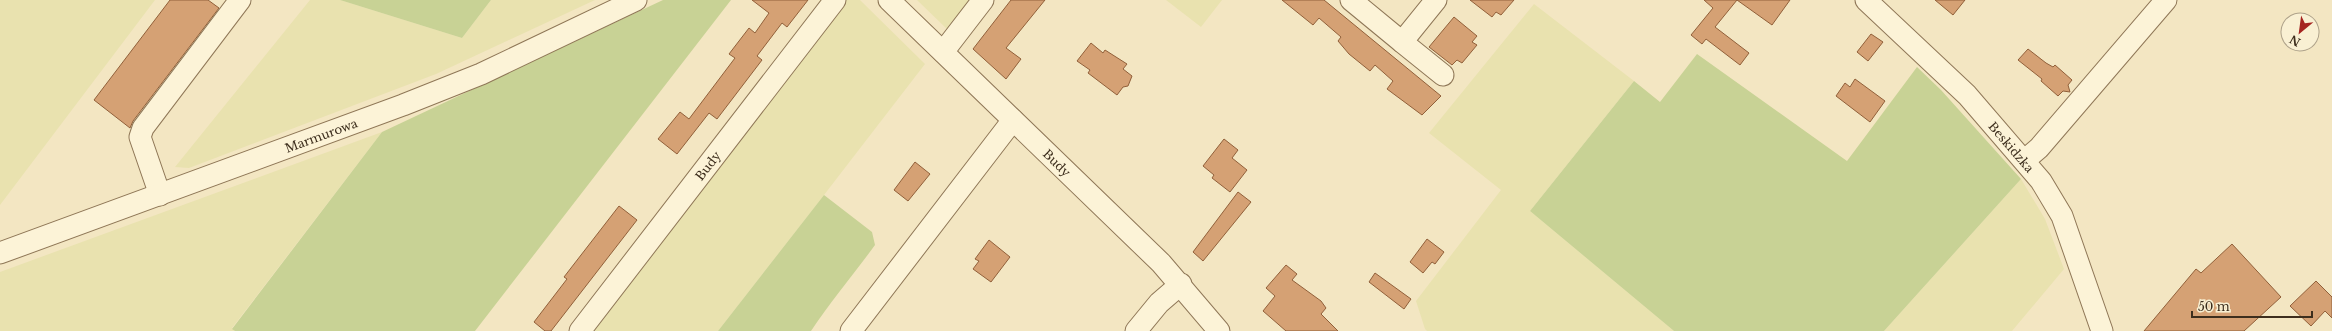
<svg xmlns="http://www.w3.org/2000/svg" width="2332" height="331" viewBox="0 0 2332 331" font-family="'Libre Baskerville',serif">
<style>
.farmland{fill:#e9e2af}
.green{fill:#c8d295}
.building{fill:#d5a174;stroke:#91603a}
.lines{fill:none;stroke-linecap:round;stroke-linejoin:round}
.minor-casing{stroke:#8f7757;stroke-width:23}
.minor{stroke:#fcf3d7;stroke-width:21}
.labels{text-anchor:middle;dominant-baseline:central;stroke-width:4;stroke-linejoin:round;paint-order:stroke}
.street-label{font-size:12px;fill:#3d2e1d;stroke:#f9f0d3}
</style>
<rect width="100%" height="100%" fill="#f3e6c2"/>
<path class="farmland" d="M0,0H155L0,205Z
M310,0H340L462,38L491,0H595L436,74L189,168L175,167Z
M841,0H860L925,64L824,195L718,331H584Z
M917,0H974L950,32Z
M1166,0H1222L1201,27Z
M1534,4L1634,81L1530,211L1674,331H1427L1425,329L1416,301L1501,190L1429,133Z
M382,132L232,328L235,331H0V272Z
M2021,179L2045,219L2064,269L2012,331H1884Z"/>
<path class="green" d="M340,0H491L462,38Z
M663,0H731L475,331H235L232,329L382,132Z
M1697,54L1847,161L1917,67L1941,90L2021,179L1884,331H1674L1530,211L1634,81L1660,102Z
M824,195L872,232L875,245C854,274 831,301 811,331H718Z"/>
<path class="building" d="M170,0H208L219,8L133,121L130,128L94,100Z
M752,0H808L787,27L782,23L757,56L762,60L717,119L709,113L677,154L658,139L680,112L689,119L735,58L729,54L749,28L755,33L769,13Z
M1011,0H1045L1006,48L1021,59L1006,79L973,49Z
M1282,0H1324L1441,96L1422,115L1387,89L1393,81L1375,65L1370,71L1349,54L1338,41L1341,37L1319,18L1313,25Z
M1470,0H1514L1501,15L1496,12L1492,17Z
M1704,0H1737L1715,27L1749,53L1740,65L1706,39L1702,44L1691,35L1713,8Z
M1737,0H1790L1772,25Z
M1935,0H1965L1953,15Z
M1454,17L1477,36L1472,42L1477,45L1462,63L1457,60L1452,65L1429,47Z
M1871,34L1883,42L1868,61L1857,52Z
M1091,43L1103,53L1105,50L1127,64L1123,69L1132,76L1128,86L1123,87L1117,95L1088,73L1090,70L1077,61Z
M2028,49L2046,63L2053,67L2055,65L2072,80L2068,85L2070,92L2063,91L2058,96L2041,81L2042,79L2018,60Z
M1855,79L1885,101L1870,122L1836,96L1845,83L1850,87Z
M1224,139L1238,150L1232,158L1247,170L1230,192L1212,178L1214,175L1203,166Z
M915,162L930,174L908,201L894,190Z
M1238,192L1251,202L1203,261L1193,252Z
M619,206L637,220L551,331H545L534,322L567,279L564,277Z
M1427,239L1444,252L1435,264L1432,262L1423,273L1410,262Z
M989,240L1010,257L991,282L973,269L979,261L975,259Z
M2232,244L2281,297L2244,331H2144L2196,269L2201,273Z
M1286,265L1297,274L1292,280L1321,301L1326,308L1321,314L1338,331H1286L1263,311L1275,296L1266,288Z
M1375,273L1411,299L1404,309L1369,282Z
M2316,281L2332,297V318L2325,311L2311,326L2290,306Z"/>
<g class="lines">
<defs>
<g id="minor">
<path id="s1" d="M889,0L1161,263L1219,331"/>
<path d="M1351,0L1402,42L1436,0"/>
<path id="s2" d="M1866,0L1967,95L2041,181L2062,216L2102,331"/>
<path d="M1402,42L1443,75"/>
<path d="M943,52L983,0"/>
<path d="M2025,160L2039,148L2166,0"/>
<path d="M160,195L140,137L143,128L240,0"/>
<path id="s3" d="M0,253L403,105L481,74L636,0"/>
<path id="s4" d="M580,331L835,0"/>
<path d="M851,331L1013,120"/>
<path d="M1136,331L1159,303L1181,284"/>
</g>
</defs>
<use href="#minor" class="minor-casing"/>
<use href="#minor" class="minor"/>
</g>
<g class="labels">
<g class="street-label">
<text stroke="none"><textPath href="#s3" startOffset="342">Marmurowa</textPath></text>
<text stroke="none"><textPath href="#s2" startOffset="207">Beskidzka</textPath></text>
<text stroke="none"><textPath href="#s1" startOffset="234">Budy</textPath></text>
<text stroke="none"><textPath href="#s4" startOffset="209">Budy</textPath></text>
</g>
</g>
<g transform="translate(2300 32) rotate(209)"><circle r="19" fill="#f9f0d3" stroke="#aea28a"/>
<path d="M0-3L7 15L0 10L-7 15Z" fill="#a52520"/>
<text y="-6" font-size="11" font-weight="bold" text-anchor="middle" fill="#3d2e1d">N</text>
</g>
<path d="M2192 311v6h120v-6" fill="none" stroke="#3d2e1d" stroke-width="2"/>
<text x="2198" y="311" font-size="12" fill="#3d2e1d" stroke="#f9f0d3" stroke-width="3" paint-order="stroke">50 m</text>
</svg>
